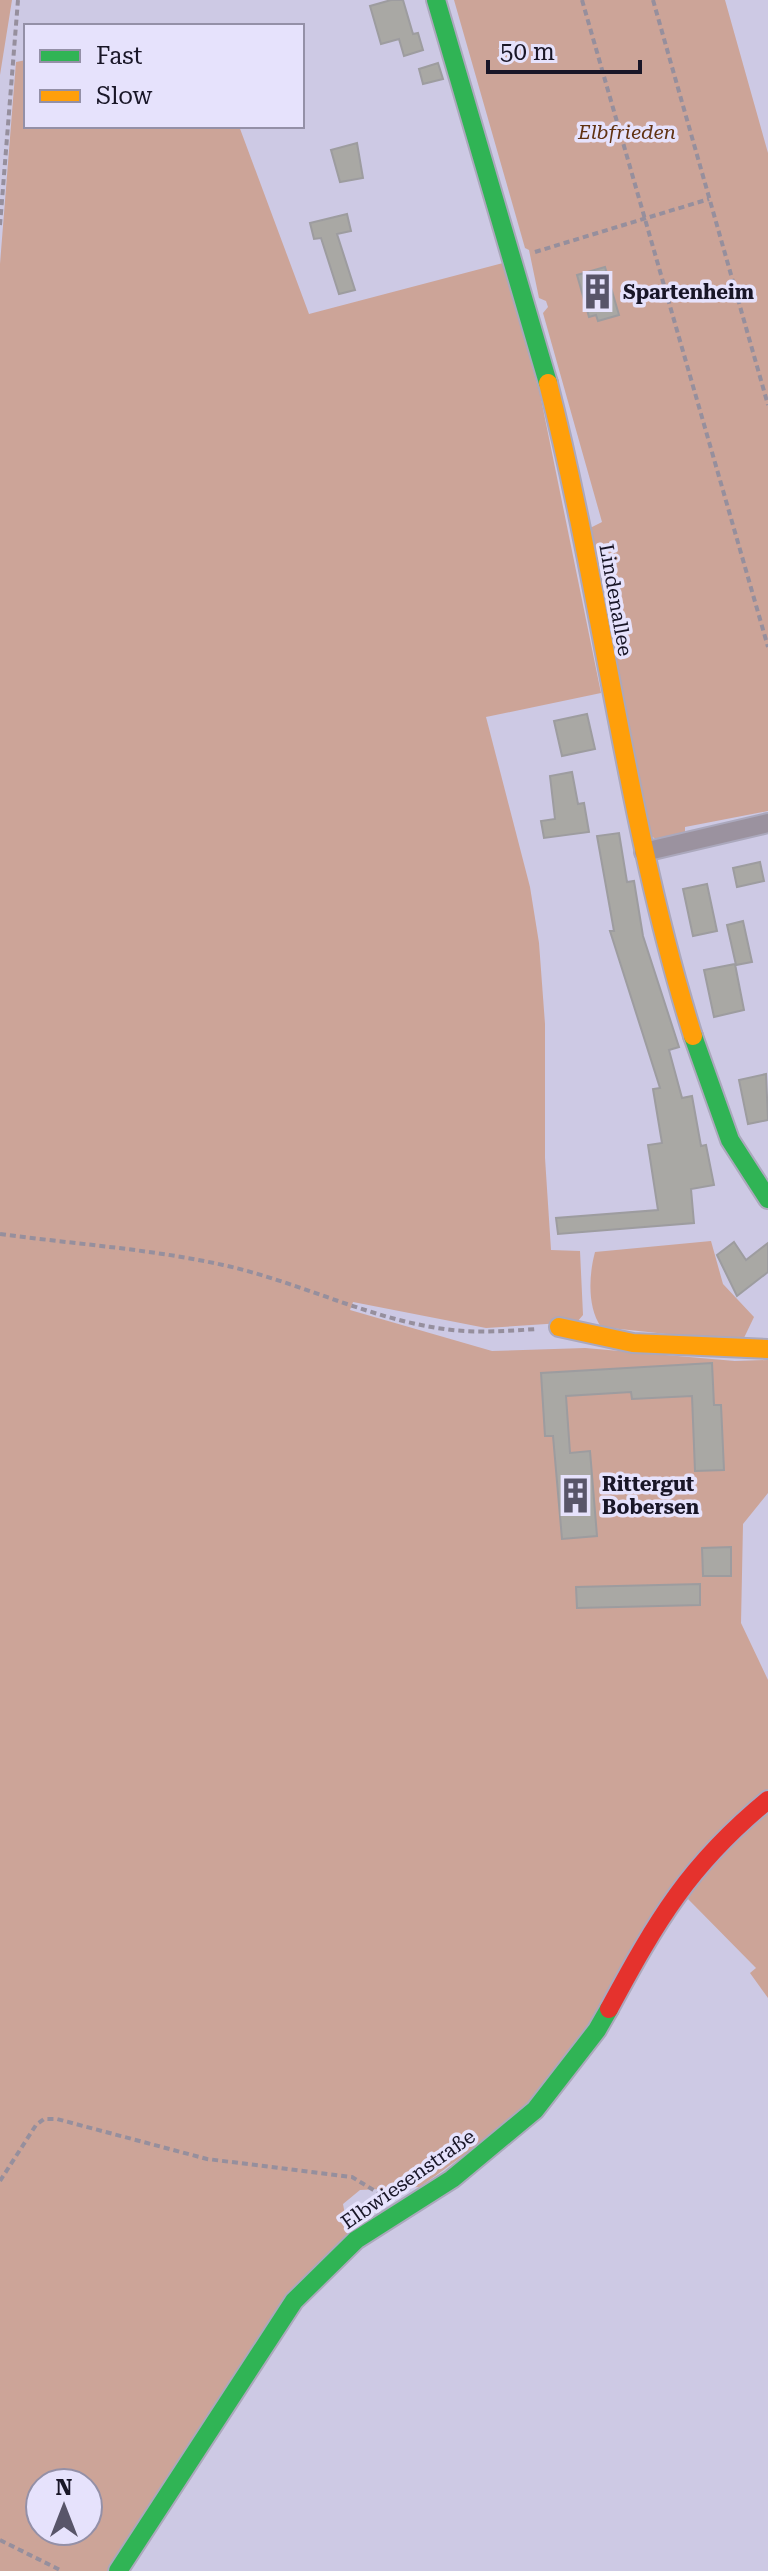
<svg xmlns="http://www.w3.org/2000/svg" width="768" height="2571" viewBox="0 0 768 2571" font-family="'Roboto Serif',serif">
<style>
.green{fill:#cca498;fill-rule:evenodd}
.building{fill:#a9a8a4;stroke:#9d9c9f;stroke-width:2}
.lines{fill:none;stroke-linecap:round;stroke-linejoin:round}
.street-casing{stroke:#aba8bc;stroke-width:22}
.fast-casing{stroke:#aba8bc;stroke-width:22}
.slow-casing{stroke:#aba8bc;stroke-width:22}
.jam-casing{stroke:#aba8bc;stroke-width:22}
.path{stroke:#968f9d;stroke-width:4;stroke-dasharray:6 4;stroke-linecap:butt}
.street{stroke:#9b929f;stroke-width:18}
.fast{stroke:#30b455;stroke-width:18}
.slow{stroke:#ff9f0a;stroke-width:18}
.jam{stroke:#e5322d;stroke-width:18}
.labels{text-anchor:middle;dominant-baseline:central;stroke-width:7;stroke-linejoin:round;paint-order:stroke}
.park-label{font-size:20px;font-style:italic;fill:#613212;stroke:#e6e2fc}
.poi-label{font-size:20px;font-weight:bold;fill:#191627;stroke:#e6e2fc;text-anchor:start}
.street-label{font-size:20px;fill:#191627;stroke:#e6e2fc}
</style>
<rect width="100%" height="100%" fill="#cdc9e4"/>
<path class="green" d="M0,0H12L0,75Z
M454,0H725L768,153V811L685,827V835L657,840L651,836L588,529L602,522L543,313L548,307L546,301L539,298L529,250L525,248Z
M26,60V126H239L309,314L503,263L540,394L601,693L486,717L530,887L539,943L545,1024V1158L551,1250L580,1251L583,1315L577,1322L486,1328L353,1302L350,1310L492,1351L585,1348L735,1361L768,1360V1493L743,1524L741,1623L768,1680V1794L627,1970L533,2105L420,2187L360,2190L343,2204L349,2236L113,2571H0V264L16,62ZM40,2483H88V2531H40Z
M711,1241L723,1284L754,1317L742,1342L601,1327C587,1307 589,1274 595,1252Z
M768,1807V1998L750,1973L756,1968L688,1899L702,1876Z"/>
<path class="building" d="M391,0H403L413,34L418,33L423,50L404,56L399,39L381,44L370,6Z
M438,63L443,79L423,84L419,69Z
M357,143L363,178L340,182L331,150Z
M347,214L351,231L337,234L355,290L339,294L321,238L314,239L310,223Z
M605,267L619,315L598,321L596,315L589,317L577,275Z
M587,714L595,749L562,756L554,721Z
M572,772L578,804L584,803L589,832L544,838L541,821L555,819L550,776Z
M619,833L627,882L634,881L643,936L679,1047L669,1050L682,1098L692,1096L701,1146L706,1145L714,1185L691,1189L694,1223L558,1234L556,1218L658,1210L648,1145L662,1143L653,1089L660,1088L610,931H614L597,836Z
M760,862L764,881L737,887L733,868Z
M707,884L717,931L693,936L683,889Z
M743,921L752,962L736,965L727,925Z
M735,964L744,1010L714,1017L704,970Z
M766,1074L768,1120L748,1124L739,1080Z
M734,1242L746,1260L768,1243V1272L737,1296L717,1255Z
M712,1363L714,1405H721L724,1470L695,1471L692,1396L632,1399L631,1392L566,1396L570,1453L590,1451L597,1536L562,1539L553,1436H545L541,1373Z
M731,1547V1576H703L702,1548Z
M700,1584V1605L577,1608L576,1587Z"/>
<g class="lines">
<defs>
<path id="street" d="M644,852L768,823"/>
<path id="fast" d="M436,0L548,383
M693,1036L730,1140L768,1199
M118,2571L294,2301L356,2240L452,2179L535,2110L597,2030L609,2009"/>
<path id="slow" d="M548,383C603,599 626,823 693,1036
M559,1327L633,1343L768,1349"/>
<path id="jam" d="M609,2009C657,1920 689,1865 768,1800"/>
</defs>
<use href="#street" class="street-casing"/>
<use href="#fast" class="fast-casing"/>
<use href="#slow" class="slow-casing"/>
<use href="#jam" class="jam-casing"/>
<path class="path" d="M582,0L768,647
M653,0L768,405
M0,225L18,0
M535,252L709,199
M0,1234C74,1244 151,1249 223,1265C301,1282 372,1321 452,1330C480,1333 508,1331 537,1329
M0,2181L36,2125L44,2119H57L207,2159L352,2177L385,2197
M0,2540L62,2571"/>
<use href="#street" class="street"/>
<use href="#fast" class="fast"/>
<use href="#slow" class="slow"/>
<use href="#jam" class="jam"/>
</g>
<defs>
<symbol id="building-bare" viewBox="-9 -9 18 18"><path d="M-4-6H4V6H1V3H-1V6H-4ZM-2.5-4.3h1.7v1.8h-1.7ZM.8-4.3h1.7v1.8H.8ZM-2.5-1h1.7V.8h-1.7ZM.8-1h1.7V.8H.8Z" fill="#585569" stroke="#e6e2fc" stroke-width="2.5" paint-order="stroke"/></symbol>
</defs>
<g fill-rule="evenodd">
<use href="#building-bare" x="572" y="266" width="51" height="51"/>
<use href="#building-bare" x="550" y="1470" width="51" height="51"/>
</g>
<g class="labels">
<g class="park-label">
<text x="627" y="132">Elbfrieden</text>
</g>
<g class="poi-label">
<text x="623" y="292">Spartenheim</text>
<text x="602" y="1484">Rittergut<tspan x="602" dy="23">Bobersen</tspan></text>
</g>
<g class="street-label">
<text transform="translate(616 600) rotate(80)">Lindenallee</text>
<text transform="translate(408 2179) rotate(-35)">Elbwiesenstraße</text>
</g>
</g>
<rect x="24" y="24" width="280" height="104" fill="#e6e2fc" stroke="#9490a7" stroke-width="2"/>
<rect x="40" y="50" width="40" height="12" fill="#30b455" stroke="#9490a7" stroke-width="2"/>
<text x="96" y="64" font-size="24" fill="#191627">Fast</text>
<rect x="40" y="90" width="40" height="12" fill="#ff9f0a" stroke="#9490a7" stroke-width="2"/>
<text x="96" y="104" font-size="24" fill="#191627">Slow</text>
<g transform="translate(64 2507)"><circle r="38" fill="#e6e2fc" stroke="#9490a7" stroke-width="2"/>
<path d="M0-6L14 30L0 20L-14 30Z" fill="#585569"/>
<text y="-12" font-size="22" font-weight="bold" text-anchor="middle" fill="#191627">N</text>
</g>
<path d="M488 60v12h152v-12" fill="none" stroke="#191627" stroke-width="4"/>
<text x="500" y="60" font-size="24" fill="#191627" stroke="#e6e2fc" stroke-width="6" paint-order="stroke">50 m</text>
</svg>
